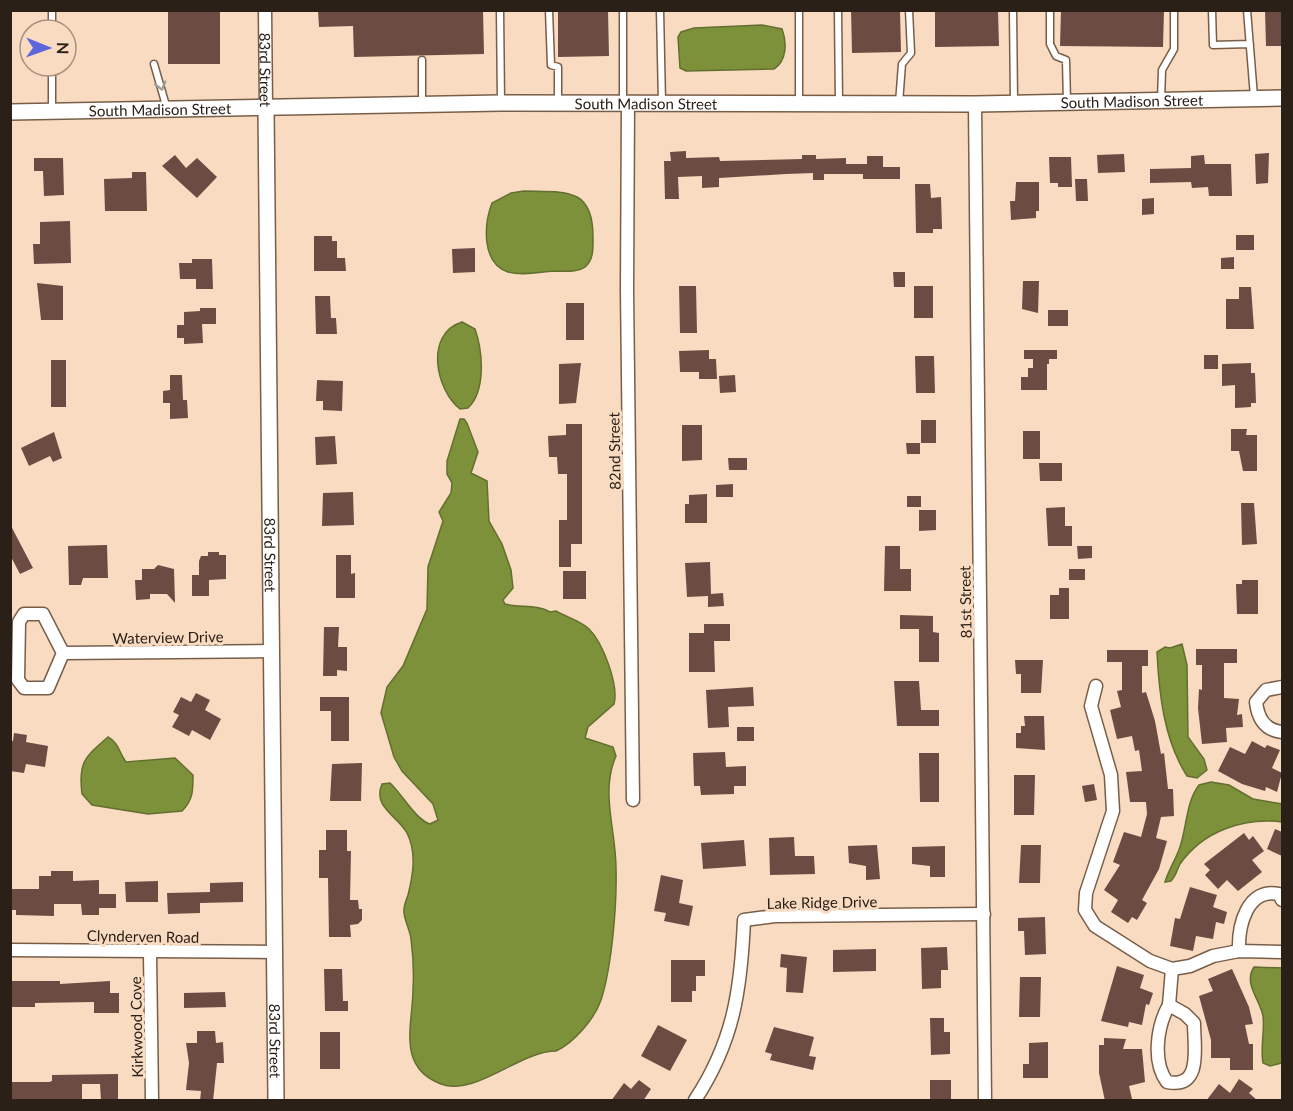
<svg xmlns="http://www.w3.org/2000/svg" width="1293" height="1111" viewBox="0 0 1293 1111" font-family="Lato,sans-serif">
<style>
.water{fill:#7c9139;stroke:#646f2f;stroke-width:1.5}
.building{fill:#6c4b43}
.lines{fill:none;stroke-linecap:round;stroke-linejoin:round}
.service-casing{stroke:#785e48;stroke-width:9}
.minor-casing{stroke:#785e48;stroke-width:15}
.tertiary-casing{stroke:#785e48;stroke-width:18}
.service{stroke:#fff;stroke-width:6}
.minor{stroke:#fff;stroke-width:12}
.tertiary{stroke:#fff;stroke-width:15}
.oneway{stroke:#a09b97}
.labels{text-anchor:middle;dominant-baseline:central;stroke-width:6;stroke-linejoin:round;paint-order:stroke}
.street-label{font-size:15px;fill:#2b2017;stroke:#f9dbc2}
</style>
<rect width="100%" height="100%" fill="#f9dbc2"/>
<path class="water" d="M762,25L782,29C787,42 787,61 774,69L686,71L680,68L678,37L681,32L694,28Z
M524,191C566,192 593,187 593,237C593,248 594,259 585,267C577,273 563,271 554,271C539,272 522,276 508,272C481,263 484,224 492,203L511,193Z
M462,322L475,329C483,352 486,391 468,408L460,409C436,390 424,334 462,322Z
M460,419H464L467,423L478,452L471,473L487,481L489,521L502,544L511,570L513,588L503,600L505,604C520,608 537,604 550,612L556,611C566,617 581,621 589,629C603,643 619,685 614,704L588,727L585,738L613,747L616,756C600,792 616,830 616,868C617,904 612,966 601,1000C595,1018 574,1043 556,1051C520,1051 475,1097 441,1084C396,1067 413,1024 413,989C414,973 413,955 411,939C410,930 405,922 404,913C403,907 406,901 408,895C413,875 417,853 407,833C398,816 372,807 382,784L390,783C402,794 416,820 430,824L438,820L433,804L402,771L394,757L381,713L387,687L403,666L427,609L428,567L443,521L439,512L451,493L452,483L447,474V461Z
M1182,644L1187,665L1188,737L1204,759L1207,770L1197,778L1187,776C1164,740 1159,694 1157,652L1165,647L1170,648Z
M108,737C119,743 119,753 126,762L175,758L193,775C193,791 193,800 182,811L148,814L92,805L82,794C78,762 85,757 108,737Z
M1211,782L1229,785L1253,799L1282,804V822C1244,817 1203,831 1180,864C1177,870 1176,876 1171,881L1165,882C1169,869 1176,859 1180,847C1187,826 1186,802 1199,785Z
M1254,967L1282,968V1063L1270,1066L1263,1063C1260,1047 1265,1032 1263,1016C1260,999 1243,984 1254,967Z"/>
<path class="building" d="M168,10H220V64H168Z
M318,10H483L484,54L354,57L353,26L319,27Z
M558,10H608L609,56L558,57Z
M851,10H900L901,52L852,53Z
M935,10H998L999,46L935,47Z
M1061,10H1164L1163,47L1060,46Z
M1265,10H1282V46H1266Z
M686,151V158L719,157L720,161L802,159V155H816V159L846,158V164H867V156H883V167H900V179H863V174H824V180H813V173L786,174L719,178V187L702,188V176L678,177L679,199H665L664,161H671L670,152Z
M1269,153L1268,183L1256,184L1255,154Z
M1124,154L1125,172L1098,173L1097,155Z
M175,155L186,168L197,158L217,177L197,198L162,166Z
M1204,155L1205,164H1231L1232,196H1209L1208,187L1192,188L1191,182L1150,183V169L1191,168V156Z
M1049,157H1071L1072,187H1058V183H1050Z
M34,158H63L64,195L44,196L43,171H34Z
M132,172H146L147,211H105L104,179L132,178Z
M1075,179H1087L1088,201H1076Z
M1016,182H1039V211H1036V218L1011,220L1010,201H1015Z
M915,184H930L931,198L941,197L942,229H933V233H916Z
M1154,198V214L1142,215V199Z
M70,221L71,263L34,264L33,244H40V222Z
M1236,235H1254V250H1236Z
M314,236H332V241H337V258H345L346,271H314Z
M475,248V272L453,273L452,249Z
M1234,257V269H1221V258Z
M192,259H212L213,289H196V279H180L179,263H192Z
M893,272H905V287H894Z
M1023,281H1039L1038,313L1022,309Z
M37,283L63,286V320H41Z
M679,286H696L697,333H680Z
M914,286H933V318H914Z
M1239,287H1251L1254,329H1226V299H1239Z
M315,296H330L331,318H336L337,334H316Z
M566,303H584V340H566Z
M200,308H216V324H202L203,343L184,344V338H177V325H184V312L200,311Z
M1048,310H1068V326H1048Z
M709,350V359H716L717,379H699V372H680L679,351Z
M1024,350H1057V359H1049V364H1047V390H1021V377H1028V368H1033V359H1024Z
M1204,355H1218V369H1204Z
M915,356H934L935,393H916Z
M51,360H66V407H51Z
M581,363L576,403L559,404V364Z
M1251,363V373H1255L1256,403H1251V407L1235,408V385L1222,386V364Z
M170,375H182L183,400H187L188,418L170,419V403H163V391L170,390Z
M735,375L736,392L720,393L719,376Z
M317,380L343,381L342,411L323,410V401H316Z
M921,420H936V443H921Z
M566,424H582V544H571V567H559V520H567V474H558L557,457H549L548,436L566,435Z
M682,425H702V460L682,461Z
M1231,429H1247L1246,435H1257V471H1243L1239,451H1231Z
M1023,431H1040V459H1023Z
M54,432L62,458L53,462L50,456L29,466L21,448Z
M335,436L337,464L316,465L315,437Z
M906,443H920V454H907Z
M728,458H747V470H729Z
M1039,463H1062V481H1040Z
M733,484V497H716V485Z
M353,492L354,525L322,526L323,493Z
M707,494V523H685V504H689V495Z
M907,496H921V507H907Z
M1241,503H1254L1257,544L1242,545Z
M1065,507V526H1072V546H1048L1046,508Z
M919,510H936V530L919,531Z
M10,524L33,568L20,574L10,555Z
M107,545L108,578H83L81,585H69L68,546Z
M885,546H900V569H911V591H884Z
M1077,546H1092V558L1078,559Z
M208,552H219V555H226V579L209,580V596H192V575H199V561L201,556H208Z
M336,555H351V574L355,573V598H336Z
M710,562L711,594L723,593L724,606L708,607V596L687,597L685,563Z
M158,565L174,569L175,603L167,594H150V599L136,600L135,580H142V569H154Z
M1069,569H1085V580H1069Z
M563,571H586V599H563Z
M1242,580H1258V614H1237L1236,584H1242Z
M1059,588H1069V619H1050V595H1059Z
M900,615L933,616V632L939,633V662H919V629H900Z
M704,624H730V641H714L715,672H689V633H704Z
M324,627H339L338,647H347V671L337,670V676H323Z
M1196,649H1237V663H1224V698L1239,699L1237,715L1242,714L1243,727L1226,728L1227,742L1202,744L1198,708L1199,689L1202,690V665H1196Z
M1107,650H1148V666H1142V693L1146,692L1155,721L1161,754L1164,753L1168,789H1173L1174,816L1161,817L1156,838L1167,841L1159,869L1142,900L1147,903L1137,920L1132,917L1128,923L1111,912L1118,900L1104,890L1120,865L1113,862L1124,832L1141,837L1147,814L1146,802H1130L1126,772L1142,771L1139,750L1135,751L1132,736L1117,739L1110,710L1121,707L1117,691L1122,690V662H1107Z
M1015,660H1043L1041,693H1021V674H1016Z
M894,681H919L921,710H939V726H897Z
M753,687L754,706L728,707L729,727L708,728L706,690Z
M196,693L210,700L205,710L221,719L210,740L192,730L189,736L172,727L179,715L173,712L181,697L191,702Z
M320,697H349V741H331V711H320Z
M1024,716H1044L1045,750L1016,748V733H1021V726H1025Z
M737,727H754V741H737Z
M14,733L27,735L26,742L48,746L45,767L26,764L24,773L10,771V741H13Z
M1252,741L1265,748L1267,745L1280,750L1272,768L1282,773L1277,792L1266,787L1265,791L1242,784L1218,771L1230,747L1245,754Z
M725,752L726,767L746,766V786H734V794L701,795L700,786H694L693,753Z
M919,753H939V802H920Z
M362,763L361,801H330L332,764Z
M1014,775H1035L1034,815H1014Z
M1094,784L1097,800L1085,802L1082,786Z
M1275,829L1282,832V856L1267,849Z
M326,830H347V851H351L350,900H358L359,909H362V920L358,924L350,925L351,937H329L328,878H319V850H326Z
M1244,833L1249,840L1253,836L1264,851L1252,860L1262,872L1238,891L1227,880L1218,889L1205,875L1210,870L1204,864Z
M794,837L795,856H814L815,874L770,875L769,838Z
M744,840L746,866L703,869L701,843Z
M877,845L880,879L866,880V866L849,863L848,846Z
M1021,845H1041L1040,883H1019Z
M945,846V877H930V866L912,864V847Z
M51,871H73V881L99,880V894H116V908H99V915H82L81,904H54V916L16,915V910H10V889H39V876H51Z
M661,875L683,880L679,903L693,906L689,926L664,921L666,913L654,911Z
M158,881V902H126L125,882Z
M243,882V902L200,903V913L168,914L167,893L210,892V883Z
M1190,887L1217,895L1213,907L1227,912L1224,924L1216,922L1213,939L1196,936L1193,951L1170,946L1175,918L1180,919Z
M1045,917L1046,954L1025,955L1024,931H1018V918Z
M947,947L948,970H941V988L922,989L921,948Z
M876,949V971L833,972V950Z
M781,954L807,957L803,993L786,992L787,968L780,967Z
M671,960H705V976H696V991H692V1002H671Z
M1117,966L1144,975L1140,988L1153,993L1149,1005L1146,1004L1142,1025L1129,1022L1128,1027L1101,1021Z
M324,969H342L343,1001H348V1011H325Z
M1232,969L1249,1007L1253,1024L1245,1025L1249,1044H1253V1070H1230V1058H1211V1040L1199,996L1213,991L1208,979Z
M1020,977H1041L1040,1017H1019Z
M12,981H60V984L110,981V993H119V1013H94V1002L35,1003V1007H12Z
M225,992L226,1007L184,1008V993Z
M930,1018H944V1032H950V1054L931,1055Z
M658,1025L687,1040L670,1071L641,1056Z
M774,1027L814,1037L809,1056L816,1057L813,1070L770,1060L772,1054L765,1052Z
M197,1031H215L216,1043L223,1042L224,1063H217L213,1101H200L201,1091L186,1090L189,1063L186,1043H197Z
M320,1032H340V1069H320Z
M1104,1038L1126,1039L1123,1049H1142L1145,1082L1129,1086L1132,1099L1105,1101L1099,1073V1045H1104Z
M1048,1042V1078H1023V1064H1029V1043Z
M118,1074V1101H101L100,1084H82V1100L10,1101V1082H49L52,1081V1075Z
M1239,1079L1253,1089L1249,1093L1258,1101H1206L1219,1084L1230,1093Z
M639,1080L651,1089L643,1101H611L624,1083L631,1089Z
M930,1080H951V1101H930Z"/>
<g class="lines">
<defs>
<path id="service" d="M52,10V30
M500,10L501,103
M549,10L551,65L558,67V103
M660,10L662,103
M799,10V103
M838,10L839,103
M1013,10L1014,103
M1050,10V44L1056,56L1066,60L1067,102
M1212,10L1213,45L1250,44
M1247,10L1254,97
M154,64L167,109
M52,66V111
M1161,100L1162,70L1174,49V10
M623,103V10
M899,103L902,64L911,53L909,10
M422,104V60"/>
<g id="minor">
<path id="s1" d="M265,10L266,108"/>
<path d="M628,103L627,290L633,800"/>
<path d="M975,104L985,1100"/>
<path d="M63,653L48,688H24L18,680L19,622L24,614H43L63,653L272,651"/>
<path d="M1096,686L1091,706L1111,775L1113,811L1086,893L1085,910L1095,926L1150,961L1172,969L1190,966L1213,956L1239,951L1282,952"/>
<path d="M1282,687L1266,690L1256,702C1258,719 1265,730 1282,732"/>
<path d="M10,950L274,952"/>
<path d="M1239,951C1238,926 1247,887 1279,894L1282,900"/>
<path d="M150,953L152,1100"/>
<path d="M1169,1005L1185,1014L1194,1023C1194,1047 1203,1089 1167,1082C1152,1062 1157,1026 1169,1005Z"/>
<path d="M1169,1005L1172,969"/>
<path d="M695,1100C734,1041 741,989 744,920L775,916L984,914"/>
</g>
<g id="tertiary">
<path id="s2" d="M266,108L276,1100"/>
<path id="s3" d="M10,112L501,103L975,104L1282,98"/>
</g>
</defs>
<use href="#service" class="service-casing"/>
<use href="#minor" class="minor-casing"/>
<use href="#tertiary" class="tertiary-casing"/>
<use href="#service" class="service"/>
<use href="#minor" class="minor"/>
<use href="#tertiary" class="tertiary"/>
</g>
<defs><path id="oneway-chevron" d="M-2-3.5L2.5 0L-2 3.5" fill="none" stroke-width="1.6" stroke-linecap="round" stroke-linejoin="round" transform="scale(1.5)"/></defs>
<use class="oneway" href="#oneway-chevron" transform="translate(161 86) rotate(74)"/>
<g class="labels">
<g class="street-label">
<text stroke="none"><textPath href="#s1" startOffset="60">83rd Street</textPath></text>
<text stroke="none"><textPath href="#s3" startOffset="1122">South Madison Street</textPath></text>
<text stroke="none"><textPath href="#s3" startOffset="636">South Madison Street</textPath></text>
<text stroke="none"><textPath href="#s3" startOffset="150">South Madison Street</textPath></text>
<text transform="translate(614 451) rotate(-91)">82nd Street</text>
<text stroke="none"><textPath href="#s2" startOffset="447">83rd Street</textPath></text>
<text transform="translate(965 602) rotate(-91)">81st Street</text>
<text transform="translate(168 637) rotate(-1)">Waterview Drive</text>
<text transform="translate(822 902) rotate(-1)">Lake Ridge Drive</text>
<text transform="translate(143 936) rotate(1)">Clynderven Road</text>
<text transform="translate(136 1027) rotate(-91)">Kirkwood Cove</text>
<text stroke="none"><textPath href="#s2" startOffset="933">83rd Street</textPath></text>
</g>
</g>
<rect width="1293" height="1111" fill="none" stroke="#2b2017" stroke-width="24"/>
<g transform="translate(48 48) rotate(91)"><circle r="28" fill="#f9dbc2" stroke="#a7907e" stroke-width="1.5"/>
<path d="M0-4.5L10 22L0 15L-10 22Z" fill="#5e66de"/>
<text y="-9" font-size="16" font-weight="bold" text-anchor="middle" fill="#2b2017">N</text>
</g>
</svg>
